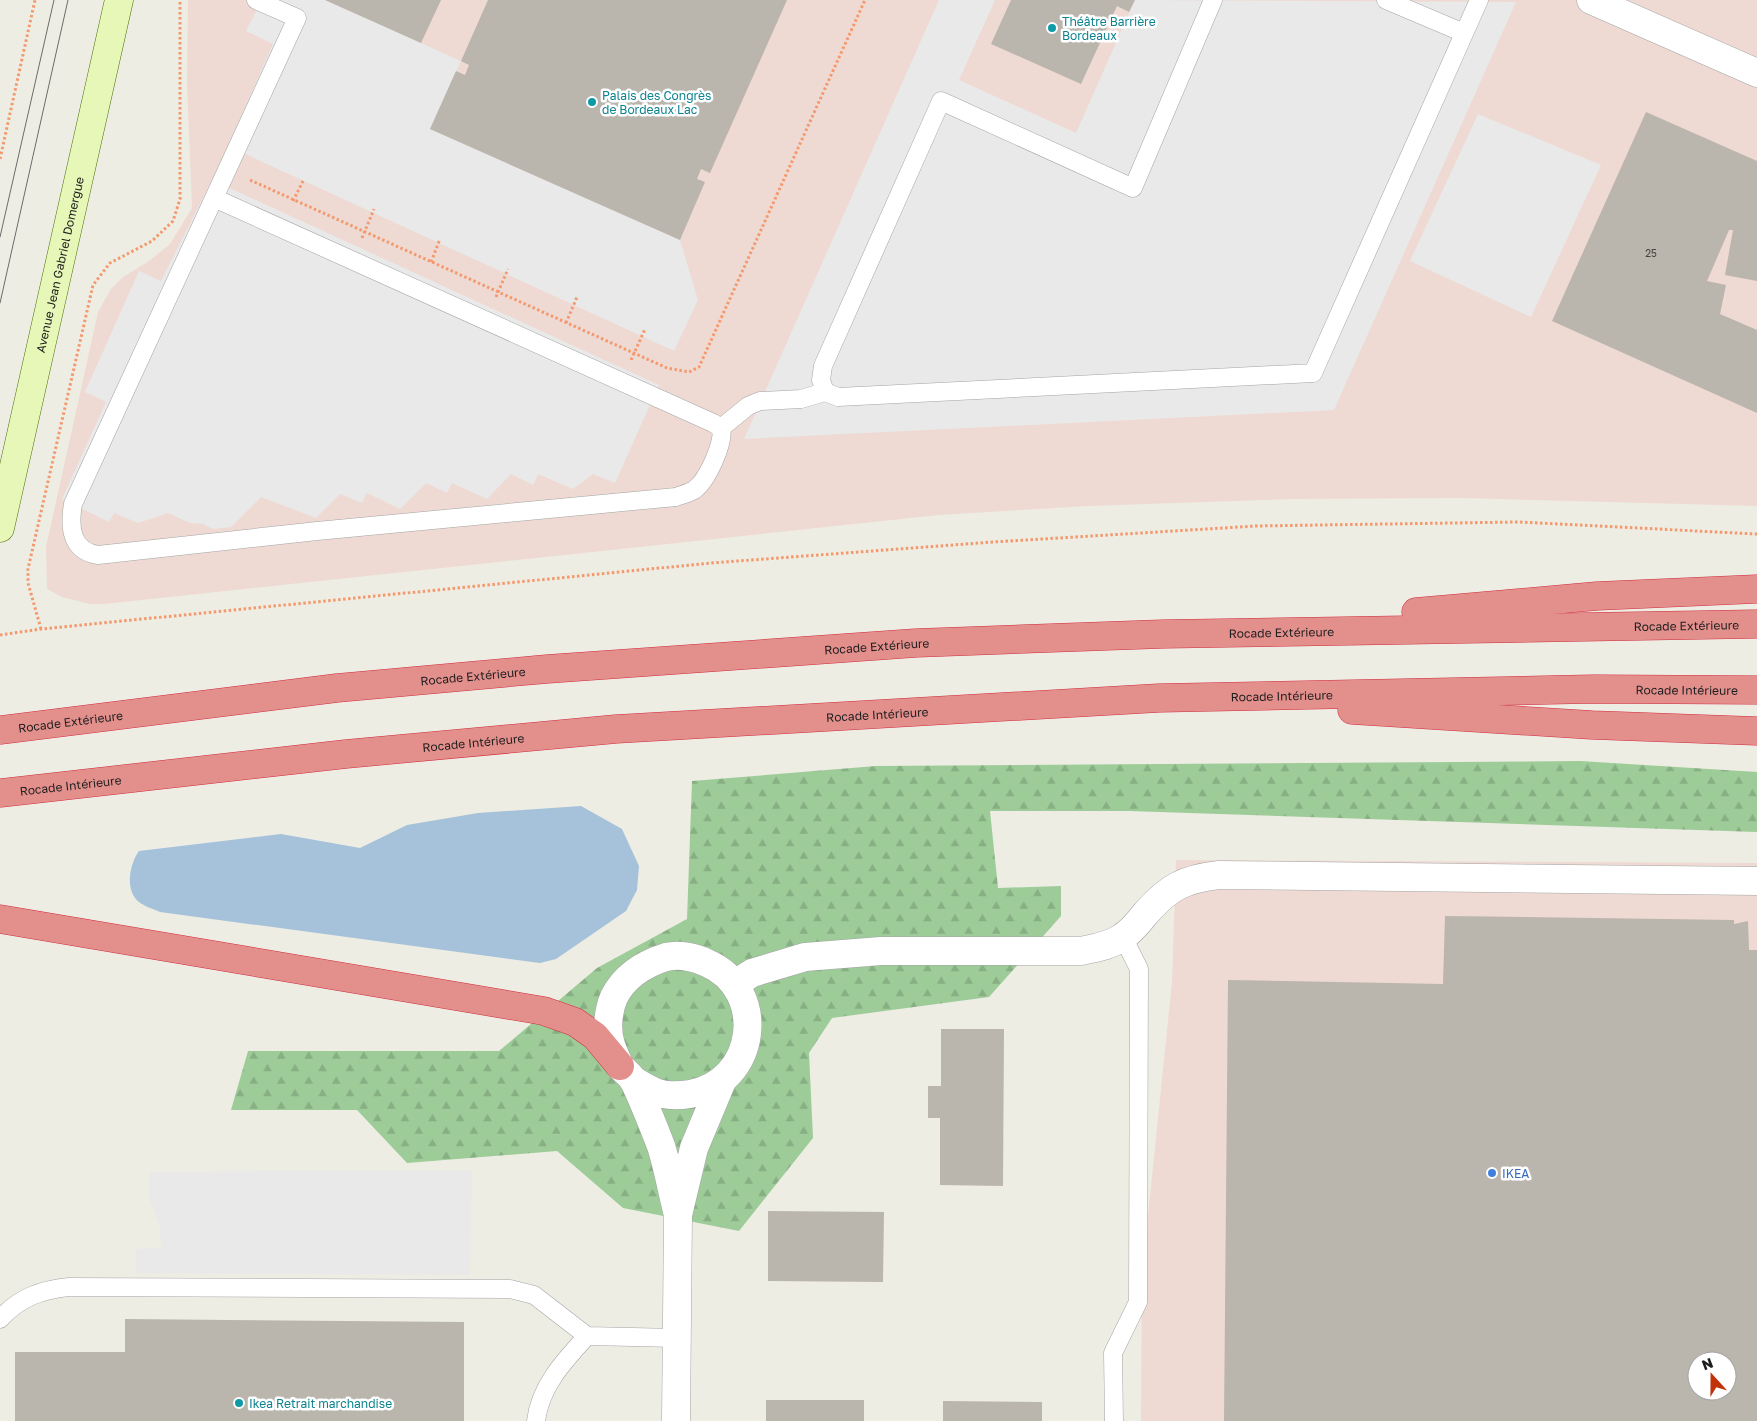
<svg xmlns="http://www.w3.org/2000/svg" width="1757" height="1421" viewBox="0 0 1757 1421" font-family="'Golos Text',sans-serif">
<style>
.commercial{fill:#eedad3;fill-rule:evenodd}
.forest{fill:url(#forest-firs)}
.parking{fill:#e9e9e9}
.water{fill:#a5c2da}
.building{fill:#bab5ad;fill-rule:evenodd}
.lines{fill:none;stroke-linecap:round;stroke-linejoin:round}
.lane-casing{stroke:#a4a4a4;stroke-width:19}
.street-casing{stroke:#a4a4a4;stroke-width:29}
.secondary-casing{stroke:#4e6f09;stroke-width:29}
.highway-casing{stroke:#d12b3f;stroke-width:29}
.path{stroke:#f4996e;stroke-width:3;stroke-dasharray:2.5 2.5;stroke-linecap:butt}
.lane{stroke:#fff;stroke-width:18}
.street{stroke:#fff;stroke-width:28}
.secondary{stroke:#e6f7b8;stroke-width:28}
.highway{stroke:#e3908d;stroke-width:28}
.tram{stroke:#6b6b6b;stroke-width:1}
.culture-dot{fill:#0f9aa8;stroke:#fff;stroke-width:2}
.shop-dot{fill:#3f7fe0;stroke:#fff;stroke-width:2}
.labels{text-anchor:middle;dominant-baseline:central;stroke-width:5;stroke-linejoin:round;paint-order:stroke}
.number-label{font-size:10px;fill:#444341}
.culture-label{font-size:12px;fill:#0d838f;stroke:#fff;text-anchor:start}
.street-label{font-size:12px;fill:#1d1d1d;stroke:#fff}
.shop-label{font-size:12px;fill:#366cbe;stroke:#fff;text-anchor:start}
</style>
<defs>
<pattern id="forest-firs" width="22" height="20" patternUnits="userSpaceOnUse" patternTransform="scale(1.25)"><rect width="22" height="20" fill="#9dcc99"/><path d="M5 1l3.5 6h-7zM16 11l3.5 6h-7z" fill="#87af83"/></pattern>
</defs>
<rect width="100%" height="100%" fill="#eeede3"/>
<path class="commercial" d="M188,0H1757V506L1461,498L1292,499L1088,506L939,515L104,604H90L62,597L47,589L46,547L98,312L111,289L123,277L149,261L170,244L192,208L187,82Z
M1176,860L1757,863V1421H1141L1142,1274L1172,982ZM1697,1361H1727V1391H1697Z"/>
<path class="forest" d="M1580,761L1757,772V832L1129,811H990L998,888L1061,886V916L989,997L832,1018L809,1053L813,1138L739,1231L623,1208L557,1151L407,1163L357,1110H231L248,1051H499L597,968L687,919L692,781L876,766Z"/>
<path class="parking" d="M262,0H325L461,61L430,129L680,240L698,300L674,351L228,146L273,44L246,31Z
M939,0H995L959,80L1076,133L1135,0L1516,2L1334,410L744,439Z
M1478,114L1601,165L1531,317L1410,261Z
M212,180L659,385L615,483L593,474L573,489L538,474L533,485L511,474L487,499L452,483L447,493L426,483L400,509L367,493L362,503L340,494L316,518L261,497L231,527L213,529L203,524L190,523L168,513L138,523L114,513L109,522L62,499L106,402L85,392L139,271L161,281Z
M472,1170L470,1275L136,1273V1249L161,1248L160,1226L149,1198L150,1172Z"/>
<path class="water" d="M581,806L622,829L639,866L637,890L626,911L556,959L540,963L160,912C153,909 144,906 139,902C124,890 130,863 139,851L281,834L360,848L407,825L478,813Z"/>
<path class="building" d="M325,0H441L421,43Z
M488,0H787L710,173L701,169L697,179L705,182L680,240L430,129L456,71L465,75L469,65L461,61Z
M1011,0H1135L1129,12L1117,6L1081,84L991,44Z
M1646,112L1757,161V281L1725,275L1733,230H1729L1707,281L1726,285L1720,314L1757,330V413L1552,321Z
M1445,916L1734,920V924L1748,921L1749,950H1757V1421H1224L1228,980L1443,984ZM1697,1361H1727V1391H1697Z
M941,1029H1004L1003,1186L940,1185V1118H928V1086H941Z
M768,1211L884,1212L883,1282L768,1281Z
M125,1319L464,1322V1421H15V1352H125Z
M766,1400H864V1421H766Z
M943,1401L1042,1402V1421H943Z"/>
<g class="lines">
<defs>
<path id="lane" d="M1213,0L1133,188L941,101L823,366L821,380L825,392L838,397L1313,373L1479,0
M1386,0L1464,33
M214,198L713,423L721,428C725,442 707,481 694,490C689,493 681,495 676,497L317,531L98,555C71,551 69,527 73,504L297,18L256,0
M721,428L748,406L760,401L801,399L825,392
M0,1319C20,1297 41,1290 69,1287L510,1289L534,1295L587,1336L677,1338
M536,1421C540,1386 565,1360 587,1336
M1114,1421L1113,1353L1138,1302L1139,969L1123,937"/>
<path id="street" d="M1591,0L1757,73
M735,984L752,973L805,957L881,951H1081C1095,948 1109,946 1121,938C1131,932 1139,922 1146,913C1169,887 1184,879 1219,875L1757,881
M633,1080C640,1084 646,1088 653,1091C664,1096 678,1096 690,1094C757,1083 769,990 707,963C695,957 679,954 666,957C644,964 625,975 614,997C608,1011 606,1030 611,1045C613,1051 617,1060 620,1066C625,1072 632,1076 635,1083C644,1103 653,1125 661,1146C668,1168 672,1192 678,1215
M676,1421L678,1215L694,1148L722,1081"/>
<g id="secondary">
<path id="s1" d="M0,528L119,0"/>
</g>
<g id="highway">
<path d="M1416,612L1597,596L1757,589"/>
<path d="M1352,710L1592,725L1757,731"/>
<path id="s2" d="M0,730L337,688L547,669L916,643L1163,634L1757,624"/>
<path id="s3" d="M0,793L346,754L616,729L1159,698L1594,689L1757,690"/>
<path d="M0,919L544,1011L575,1022L595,1036L620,1066"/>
</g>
</defs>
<use href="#lane" class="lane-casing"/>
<use href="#street" class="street-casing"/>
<use href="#secondary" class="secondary-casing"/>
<use href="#highway" class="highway-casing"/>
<path class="path" d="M0,159L35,0
M250,180L667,368L689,372L699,367L865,0
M293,201L304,179
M362,238L374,209
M431,262L440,239
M496,297L508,269
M566,323L577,297
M631,360L645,329
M41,629L28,583V569L93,285L110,263L152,241L173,221L180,199V0
M0,635L41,629L711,563L993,542L1256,526L1518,522L1757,534"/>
<use href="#lane" class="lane"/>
<use href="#street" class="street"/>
<use href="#secondary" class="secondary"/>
<use href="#highway" class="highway"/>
<path class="tram" d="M0,237L54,0
M0,303L68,0"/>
</g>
<g class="culture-dot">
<circle cx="1052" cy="28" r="5"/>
<circle cx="592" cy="102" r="5"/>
<circle cx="239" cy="1403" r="5"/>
</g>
<circle class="shop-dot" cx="1492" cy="1173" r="5"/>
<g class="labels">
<g class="number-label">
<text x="1651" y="253">25</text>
</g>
<g class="culture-label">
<text x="1062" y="21">Théâtre Barrière<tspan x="1062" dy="14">Bordeaux</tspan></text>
<text x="602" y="95">Palais des Congrès<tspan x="602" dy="14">de Bordeaux Lac</tspan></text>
<text x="249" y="1403">Ikea Retrait marchandise</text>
</g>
<g class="street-label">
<text stroke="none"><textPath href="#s1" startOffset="270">Avenue Jean Gabriel Domergue</textPath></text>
<text stroke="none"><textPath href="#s2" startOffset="1691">Rocade Extérieure</textPath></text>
<text stroke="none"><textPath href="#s2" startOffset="1286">Rocade Extérieure</textPath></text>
<text stroke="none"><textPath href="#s2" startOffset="881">Rocade Extérieure</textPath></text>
<text stroke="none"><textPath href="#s2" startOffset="476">Rocade Extérieure</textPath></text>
<text stroke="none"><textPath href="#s3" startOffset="1691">Rocade Intérieure</textPath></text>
<text stroke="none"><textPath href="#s3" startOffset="1286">Rocade Intérieure</textPath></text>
<text stroke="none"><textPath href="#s3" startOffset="881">Rocade Intérieure</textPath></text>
<text stroke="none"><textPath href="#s2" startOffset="71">Rocade Extérieure</textPath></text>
<text stroke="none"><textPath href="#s3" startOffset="476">Rocade Intérieure</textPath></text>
<text stroke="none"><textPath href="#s3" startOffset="71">Rocade Intérieure</textPath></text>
</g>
<g class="shop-label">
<text x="1502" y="1173">IKEA</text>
</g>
</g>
<g transform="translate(1712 1376) rotate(339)"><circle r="24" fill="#ffffff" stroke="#a5a5a5"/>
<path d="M0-4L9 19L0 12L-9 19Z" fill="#c23108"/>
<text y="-8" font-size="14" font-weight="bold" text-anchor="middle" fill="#1d1d1d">N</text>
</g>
</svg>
